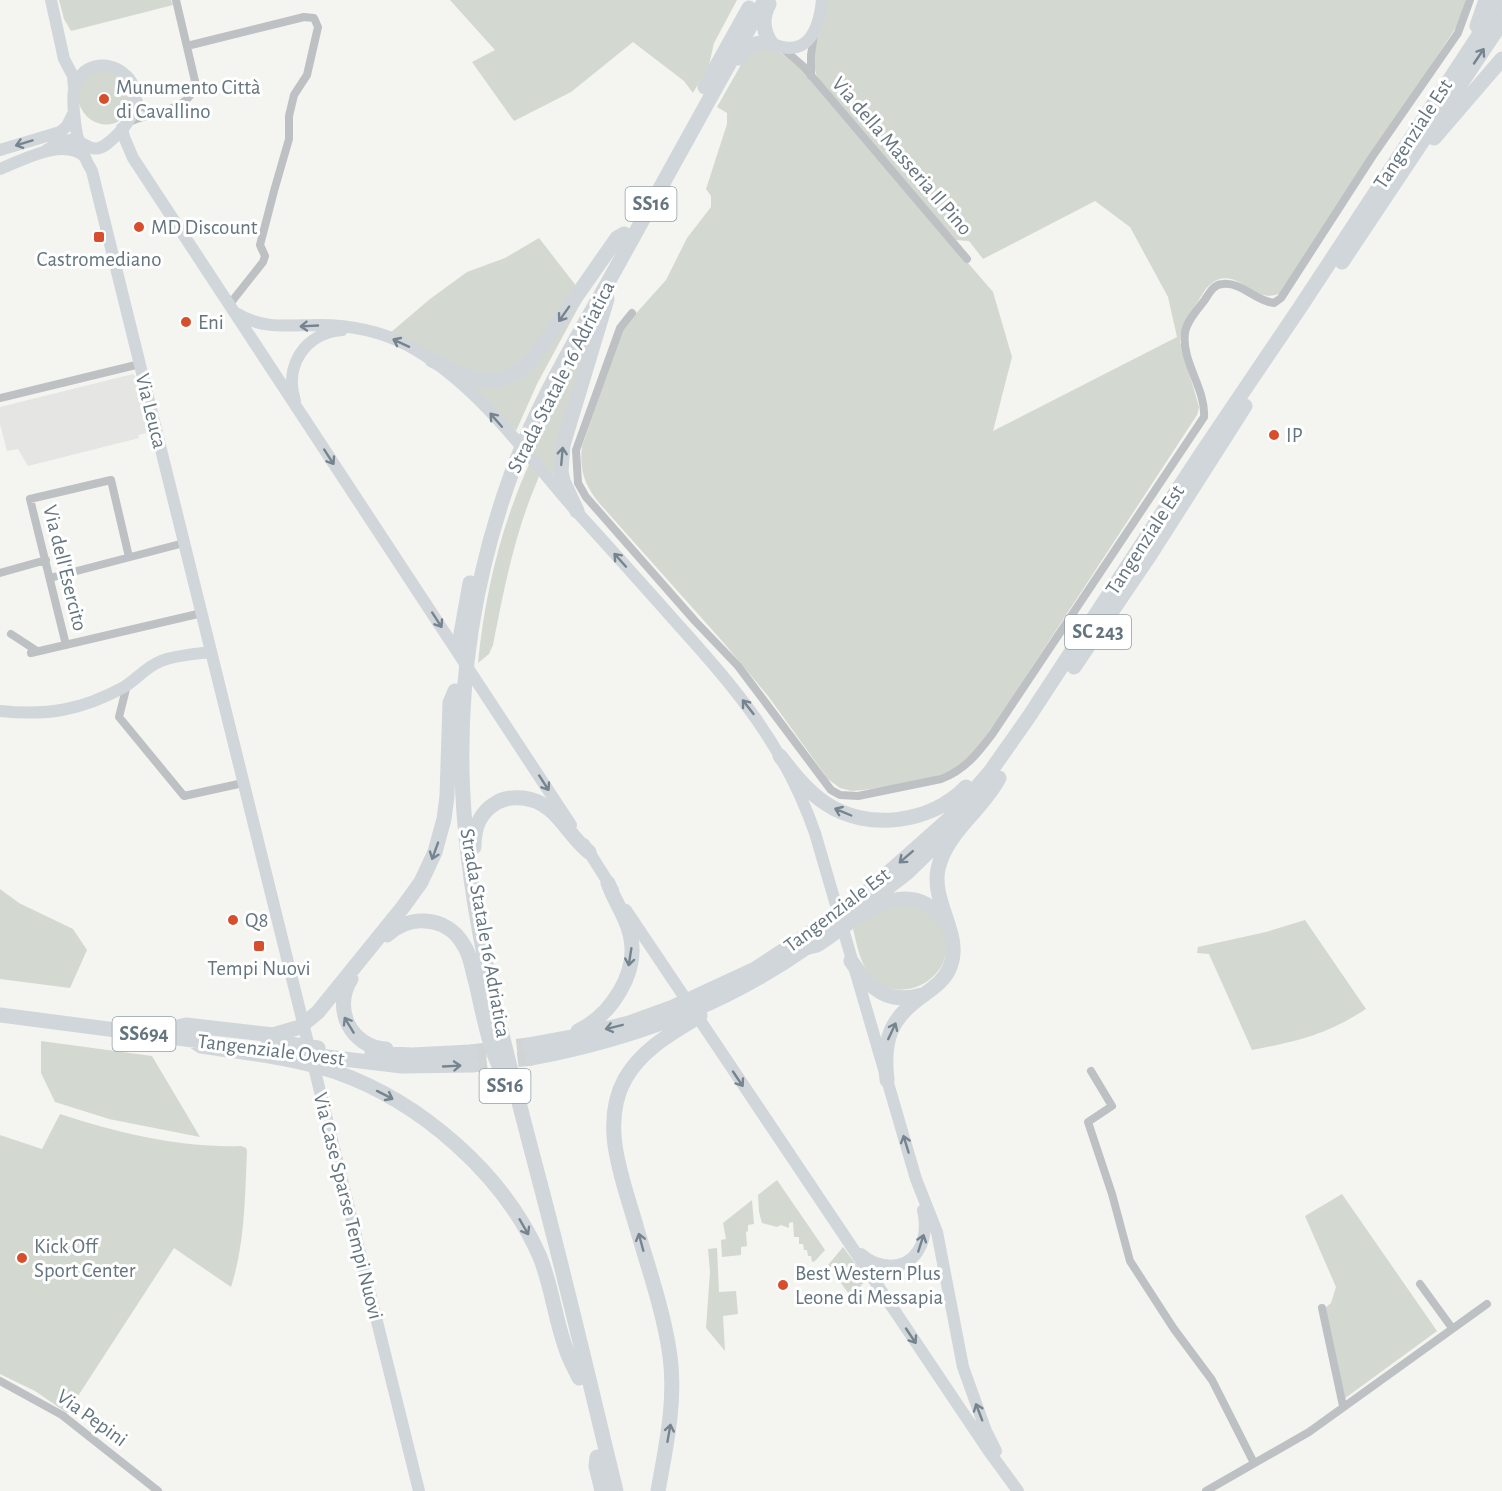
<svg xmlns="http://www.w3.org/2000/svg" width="1502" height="1491" viewBox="0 0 1502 1491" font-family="'Alegreya Sans',sans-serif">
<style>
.built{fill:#e5e5e4}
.green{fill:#d3d9d0}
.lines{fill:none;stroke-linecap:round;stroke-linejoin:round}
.highway-tunnel{stroke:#d0d4d4;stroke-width:15;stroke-dasharray:15 8;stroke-linecap:butt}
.street{stroke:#bdc1c4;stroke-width:8}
.secondary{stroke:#d1d6da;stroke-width:12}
.highway{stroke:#d1d6da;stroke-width:15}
.oneway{stroke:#75848e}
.poi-dot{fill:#d74e2d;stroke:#fff;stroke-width:2}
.labels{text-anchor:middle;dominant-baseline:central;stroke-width:6;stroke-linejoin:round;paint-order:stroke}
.shield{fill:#fff;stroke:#939ea6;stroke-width:1.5}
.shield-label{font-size:20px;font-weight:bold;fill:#657580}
.poi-label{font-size:21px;fill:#657580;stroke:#fff;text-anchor:start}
.street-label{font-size:21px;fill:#657580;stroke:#fff}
</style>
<rect width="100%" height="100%" fill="#f4f4f0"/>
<path class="built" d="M133,374L135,376L150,432L138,435L139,438L28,466L18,449L7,451L0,424V407Z"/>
<path class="green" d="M59,0H171L173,5L71,31L64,19Z
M450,0H737L714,43L709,65L693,93L684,81L633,42L571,92L514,121L472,62L495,50Z
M827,0H1466L1457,26L1280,293C1255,307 1236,263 1211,284C1205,288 1201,297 1197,303C1188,316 1181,326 1180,342L1199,407L1197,415L998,719C985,736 974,756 956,768C938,780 875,789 852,791L840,788L828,779L768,696L723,642L600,504C585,486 579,470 582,446L623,328L666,280L687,238L711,207V196L706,189L727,124V113L717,107L746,56L755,48L776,49L801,69L993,292L1012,357L993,431L1177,337L1168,297L1130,227L1095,201L983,259L969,241L956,240L824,87C822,83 818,78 816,74C810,54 824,20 827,0Z
M97,70L115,71L132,93C131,98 131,106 128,111C115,136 77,124 78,93C78,88 79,84 82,80C86,76 92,73 97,70Z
M539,238L577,287L540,343L512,371L481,375L449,362L390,333L430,299L467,272L505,258Z
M584,297L537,384L516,431L467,382L509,381Z
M597,317L557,479L533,452C549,404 574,361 597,317Z
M530,462L539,475L538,479C515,532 504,588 493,645L489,654L478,663C485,593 501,526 530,462Z
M0,889L19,903L73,929L87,950L70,988L0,979Z
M915,904C922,909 932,913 938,919C943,925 945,933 946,940C952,981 899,1007 871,976C860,964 857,945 853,929L886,906Z
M1305,920L1366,1009C1326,1035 1298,1041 1252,1050L1209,954L1197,953L1198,947L1266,932Z
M41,1041L152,1056L200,1137L109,1119L55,1102L41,1073Z
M60,1114C117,1133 181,1148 241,1146L246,1148L247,1151C245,1196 245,1244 231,1287L174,1248L67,1413L35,1391L0,1374V1135L42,1149Z
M777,1180L825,1250L815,1261L812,1262L811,1256H808L807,1250H804L803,1244H799V1237H794L793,1222L789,1223V1228L781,1225L777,1227L762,1223L759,1212L758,1195Z
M1342,1194L1437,1331L1344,1399L1324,1309L1331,1303L1336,1287L1305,1216Z
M752,1200L754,1224L748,1225V1231L746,1232L747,1246L741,1247V1255L722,1257L721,1240L726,1239L723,1223Z
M843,1247L867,1279L851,1297L828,1265Z
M717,1248L719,1292L736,1291L738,1314L723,1316L725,1351L706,1328L710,1272L708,1249Z"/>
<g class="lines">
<path class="highway-tunnel" d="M471,1052L529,1045
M472,1065L532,1058"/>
<path class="street" d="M187,46L304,17L314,18L318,27L307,75L294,95L289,116V139L274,191L260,245L265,256L263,262L229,305
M781,47L804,67L967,259
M811,76V55L814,36
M135,96L142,107L157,112
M127,123C150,111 193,113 195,81L176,0
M632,313L620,328L576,450L578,483L586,497L695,621L738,666L831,790L840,795L858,796L941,779C965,770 978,753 993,733L1204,417C1206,389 1181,361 1185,333C1186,322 1197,310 1204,301C1209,294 1213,284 1223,284C1242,282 1255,301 1274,303L1281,298L1372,157L1458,33L1470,0
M0,398L140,364
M0,573L46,560
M50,578L184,543
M11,634L37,651
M66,645L30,499L111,480L129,557
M31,653L202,613
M127,685L119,717L184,796L243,783
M1091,1071L1112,1106L1088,1122L1112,1194L1130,1261L1174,1329L1212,1380L1254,1463
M1420,1284L1452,1328
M1322,1308L1343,1406
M0,1381L62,1415L158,1491
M1206,1491L1309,1432L1487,1304"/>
<path class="secondary" d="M51,0L64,59L73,76L74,88
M771,43C807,60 819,30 822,0
M122,128L124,137L133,158L571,825
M0,150L60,132L67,126L74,112
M45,151C53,146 61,140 70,140C86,140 91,157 108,143C181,84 88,34 74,90C72,101 75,124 77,135C81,148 85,160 92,171L419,1491
M0,169C23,160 64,137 85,157
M236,313C263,330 289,325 319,325C349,325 380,331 407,345C476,382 526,454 577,512C610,548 642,584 674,620C736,689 784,744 815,833L916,1179L937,1232L963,1367L986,1431L996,1451
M295,401C284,367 304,333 342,330
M0,711C48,716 82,710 124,687C137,679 146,667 161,661C176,655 195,654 211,652
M584,844L613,890
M626,910L988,1450L1018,1491
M861,1254C876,1268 905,1272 918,1251C926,1239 926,1224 923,1210"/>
<path class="highway" d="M769,4C762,17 762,30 771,43
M1477,26L1486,0
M739,58C747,46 757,41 771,43
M705,87L749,8
M1434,138L1502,59
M1342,262L1502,22
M432,360C471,380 500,395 534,357L617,238L624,234
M577,511L563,481L561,471L563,445L607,299
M460,639L470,583
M1074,667L1150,555L1245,406
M780,756C793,773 807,791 825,803C867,832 932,823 966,787
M474,847C474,828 479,813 496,803C504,798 513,797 523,798C557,802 565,833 589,852
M844,921L908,872L962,819
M387,935C397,926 411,920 425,921C441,922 455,930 463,944C471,955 472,970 476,983C483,1013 488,1044 502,1072
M805,948L817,945C854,921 906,870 944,921
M851,961C869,988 888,1005 922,995
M351,979C332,1009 351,1047 386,1049
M0,1015L201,1041
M173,1028L186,1025L273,1035L300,1027L318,1012L403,907L421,882L435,852L444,819L447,796L450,703L455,691
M578,1031C611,1015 640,972 630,934C626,916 614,901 608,883
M192,1040L201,1046C246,1053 292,1057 336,1072C421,1102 504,1174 540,1257C552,1287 555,1319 566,1349C569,1359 575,1369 579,1378
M268,1041L318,1048
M529,1045L578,1036L629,1023L673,1007L755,969L807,935L862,896L950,818L990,772L1028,718L1201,454L1301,306L1502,0
M372,1053L412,1055L471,1052
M302,1054L402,1066L472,1065
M532,1058C632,1039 723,1006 807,947
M887,1080C882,1039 891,1017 925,994C936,986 945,979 950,967C963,935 931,903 938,869C946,832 983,810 999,778
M597,1457L596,1466L602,1491
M616,1491C591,1388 567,1285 540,1183C505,1048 465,911 462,771C460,671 477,569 511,475C536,406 575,341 611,277C662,185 713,92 765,0
M658,1491C666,1446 676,1402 670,1356C664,1313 649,1270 637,1229C624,1182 599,1126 625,1079C642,1049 672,1033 700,1016"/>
</g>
<defs><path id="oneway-shaft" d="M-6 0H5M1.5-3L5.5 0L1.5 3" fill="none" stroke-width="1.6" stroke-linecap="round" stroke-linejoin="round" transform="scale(1.5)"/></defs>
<g class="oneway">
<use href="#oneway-shaft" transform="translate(1479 56) rotate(-56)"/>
<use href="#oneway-shaft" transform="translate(24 143) rotate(163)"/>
<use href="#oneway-shaft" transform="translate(564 314) rotate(125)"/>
<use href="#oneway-shaft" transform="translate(309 326) rotate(177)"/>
<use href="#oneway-shaft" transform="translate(401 343) rotate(-155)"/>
<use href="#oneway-shaft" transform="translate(496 420) rotate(-131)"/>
<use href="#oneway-shaft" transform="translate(562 456) rotate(-85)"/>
<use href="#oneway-shaft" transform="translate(329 457) rotate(57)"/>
<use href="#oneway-shaft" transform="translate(620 560) rotate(-132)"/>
<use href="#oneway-shaft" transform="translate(437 620) rotate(57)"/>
<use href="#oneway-shaft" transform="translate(748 707) rotate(-128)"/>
<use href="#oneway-shaft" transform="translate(544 783) rotate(57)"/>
<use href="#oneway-shaft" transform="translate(843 812) rotate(-157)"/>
<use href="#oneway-shaft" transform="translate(435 851) rotate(110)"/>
<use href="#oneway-shaft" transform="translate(906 857) rotate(139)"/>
<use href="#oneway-shaft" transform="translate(630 957) rotate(99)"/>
<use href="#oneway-shaft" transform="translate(349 1025) rotate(-121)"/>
<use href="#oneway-shaft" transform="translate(614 1027) rotate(166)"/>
<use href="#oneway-shaft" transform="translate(892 1031) rotate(-65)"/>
<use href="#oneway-shaft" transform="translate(452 1066) rotate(-3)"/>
<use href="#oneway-shaft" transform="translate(738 1079) rotate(56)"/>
<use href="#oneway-shaft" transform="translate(385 1095) rotate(27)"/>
<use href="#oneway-shaft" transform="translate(906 1144) rotate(-107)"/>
<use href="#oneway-shaft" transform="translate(524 1227) rotate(60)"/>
<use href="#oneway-shaft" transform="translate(641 1242) rotate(-105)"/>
<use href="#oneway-shaft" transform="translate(921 1243) rotate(-72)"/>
<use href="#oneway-shaft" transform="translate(911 1336) rotate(56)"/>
<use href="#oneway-shaft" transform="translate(979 1412) rotate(-111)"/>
<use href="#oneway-shaft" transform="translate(669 1433) rotate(-80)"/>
</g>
<g class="poi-dot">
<circle cx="104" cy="99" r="6"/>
<circle cx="139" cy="227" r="6"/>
<rect x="93" y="231" width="12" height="12" rx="3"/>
<circle cx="186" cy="322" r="6"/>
<circle cx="1274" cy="435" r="6"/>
<circle cx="233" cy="920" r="6"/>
<rect x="253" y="940" width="12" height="12" rx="3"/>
<circle cx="22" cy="1258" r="6"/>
<circle cx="783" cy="1285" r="6"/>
</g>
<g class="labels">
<g class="shield">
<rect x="625.5" y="187" width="51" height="34" rx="4.5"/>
<rect x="1065" y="615" width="66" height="34" rx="4.5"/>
<rect x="112.5" y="1017" width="63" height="34" rx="4.5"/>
<rect x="479.5" y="1069" width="51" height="34" rx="4.5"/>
</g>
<g class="shield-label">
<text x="651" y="204">SS16</text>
<text x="1098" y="632">SC 243</text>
<text x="144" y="1034">SS694</text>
<text x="505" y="1086">SS16</text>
</g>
<g class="poi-label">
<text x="116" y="87">Munumento Città<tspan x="116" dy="24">di Cavallino</tspan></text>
<text x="151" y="227">MD Discount</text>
<text x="99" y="259" text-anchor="middle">Castromediano</text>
<text x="198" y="322">Eni</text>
<text x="1286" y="435">IP</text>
<text x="245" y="920">Q8</text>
<text x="259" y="968" text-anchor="middle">Tempi Nuovi</text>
<text x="34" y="1246">Kick Off<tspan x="34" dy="24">Sport Center</tspan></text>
<text x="795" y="1273">Best Western Plus<tspan x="795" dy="24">Leone di Messapia</tspan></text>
</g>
<g class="street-label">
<text transform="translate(1413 134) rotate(-57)">Tangenziale Est</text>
<text transform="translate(902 156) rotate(49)">Via della Masseria Il Pino</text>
<text transform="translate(561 377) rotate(-63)">Strada Statale 16 Adriatica</text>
<text transform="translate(151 411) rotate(76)">Via Leuca</text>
<text transform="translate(1145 540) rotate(-57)">Tangenziale Est</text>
<text transform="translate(65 568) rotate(76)">Via dell'Esercito</text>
<text transform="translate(837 910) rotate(-37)">Tangenziale Est</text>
<text transform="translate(485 933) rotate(80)">Strada Statale 16 Adriatica</text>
<text transform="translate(271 1050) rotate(7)">Tangenziale Ovest</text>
<text transform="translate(348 1206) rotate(76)">Via Case Sparse Tempi Nuovi</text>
<text transform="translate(92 1418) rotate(36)">Via Pepini</text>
</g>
</g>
</svg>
